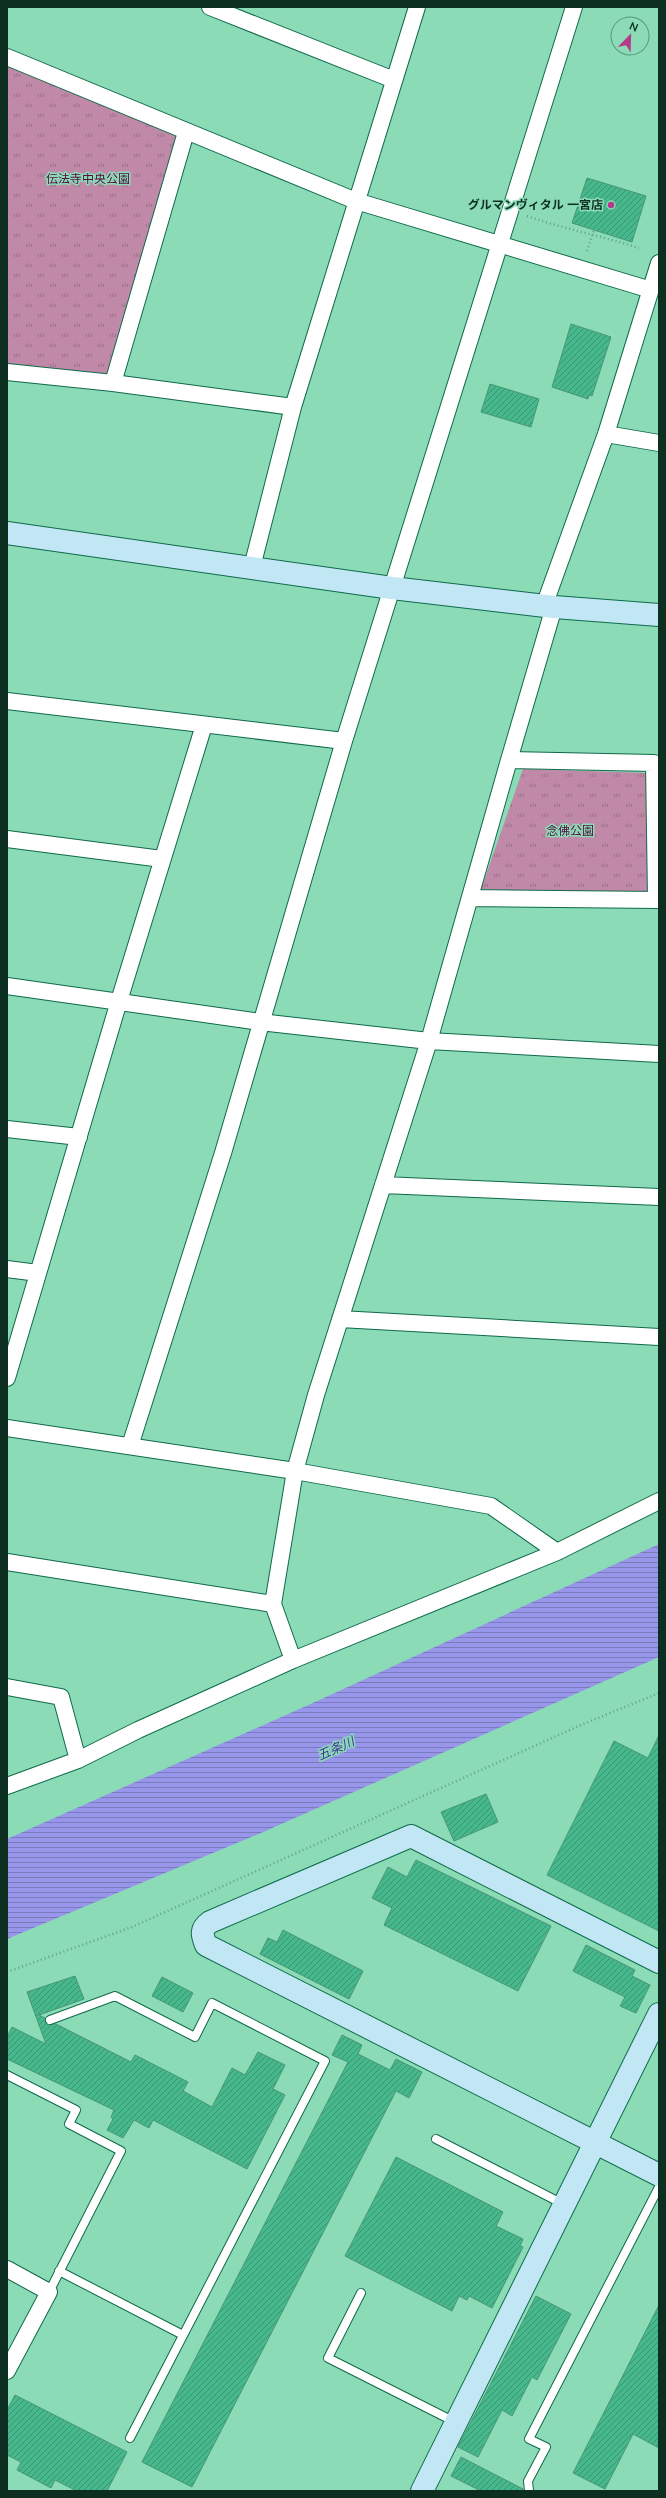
<svg xmlns="http://www.w3.org/2000/svg" width="666" height="2498" viewBox="0 0 666 2498" font-family="'Nunito Sans','Noto Sans JP',sans-serif">
<style>
.park{fill:url(#park-tufts)}
.water{fill:url(#water-rules)}
.building{fill:url(#building-hatch);stroke:#479676}
.lines{fill:none;stroke-linecap:round;stroke-linejoin:round}
.lane-casing{stroke:#0f6a4b;stroke-width:10}
.street-casing{stroke:#0f6a4b;stroke-width:18}
.secondary-casing{stroke:#0f6a4b;stroke-width:24}
.path{stroke:#61a285;stroke-width:2.5;stroke-dasharray:1 3;stroke-linecap:butt}
.lane{stroke:#fff;stroke-width:8}
.street{stroke:#fff;stroke-width:16}
.secondary{stroke:#c1e7f4;stroke-width:22}
.poi-dot{fill:#b63a8b;stroke:#8bdbb7;stroke-width:1.5}
.labels{text-anchor:middle;dominant-baseline:central;stroke-width:3;stroke-linejoin:round;paint-order:stroke}
.park-label{font-size:12px;fill:#570a3f;stroke:#8bdbb7}
.poi-label{font-size:12px;font-weight:bold;fill:#0c2f21;stroke:#8bdbb7;text-anchor:end}
.water-label{font-size:13px;font-style:italic;fill:#453697;stroke:#8bdbb7}
</style>
<defs>
<pattern id="park-tufts" width="24" height="20" patternUnits="userSpaceOnUse"><rect width="24" height="20" fill="#c089a8"/><path d="M3 7l-1-3M5 7V3M7 7l1-3M15 17l-1-3M17 17v-4M19 17l1-3" fill="none" stroke="#9a7088"/></pattern>
<pattern id="water-rules" width="6" height="5" patternUnits="userSpaceOnUse"><rect width="6" height="5" fill="#9896ea"/><path d="M0 2.5h6" fill="none" stroke="#7a7bbd"/></pattern>
<pattern id="building-hatch" width="6" height="6" patternUnits="userSpaceOnUse"><rect width="6" height="6" fill="#47b88c"/><path d="M-1 1l2-2M0 6l6-6M5 7l2-2" fill="none" stroke="#3a9672"/></pattern>
</defs>
<rect width="100%" height="100%" fill="#8bdbb7"/>
<path class="park" d="M7,57L186,132L113,383L7,372Z
M523,769L649,773L650,895L481,889Z"/>
<path class="water" d="M659,1544V1657L261,1833L7,1939V1839L315,1702Z"/>
<path class="building" d="M587,178L646,196L632,242L572,223Z
M571,324L611,337L592,396L589,395L588,399L552,387Z
M490,384L539,399L531,427L481,412Z
M659,1735V1931L547,1875L614,1741L648,1758Z
M486,1794L498,1822L454,1841L441,1812Z
M416,1860L551,1926L518,1991L384,1925L392,1908L372,1898L388,1867L407,1877Z
M283,1930L363,1971L349,1999L260,1954L268,1938L277,1942Z
M586,1945L635,1970L632,1976L650,1985L636,2013L620,2006L625,1997L573,1971Z
M75,1976L84,1999L39,2015L45,2018L46,2024H56L131,2062L135,2055L188,2082L183,2091L212,2107L232,2068L245,2075L258,2052L285,2065L273,2089L285,2095L247,2169L153,2120L149,2128L134,2120L123,2138L107,2130L113,2119L111,2117L114,2110L7,2059V2037L12,2027L46,2044L27,1992Z
M162,1977L193,1993L183,2012L152,1996Z
M342,2035L362,2045L358,2054L390,2070L396,2059L422,2072L409,2098L396,2091L192,2487L142,2462L348,2062L332,2055Z
M396,2157L503,2212L496,2226L523,2239L520,2246L523,2247L492,2308L469,2296L467,2300L459,2296L452,2311L345,2256Z
M536,2296L571,2314L537,2380L532,2377L512,2416L502,2410L478,2457L458,2447Z
M659,2305V2448L633,2434L605,2489L573,2473Z
M15,2395L127,2452L107,2491H77L55,2480L51,2488L17,2470L21,2462L7,2455V2410Z
M461,2457L523,2489V2491H481L451,2476Z"/>
<g class="lines">
<defs>
<path id="lane" d="M50,2020L115,1996L195,2037L212,2003L325,2061L130,2438
M7,2075L76,2110L69,2124L121,2151L49,2292
M436,2139L563,2204
M59,2271L183,2335
M361,2293L328,2358L455,2422
M529,2491L528,2481L546,2447L529,2439L659,2187"/>
<path id="street" d="M210,7L394,80
M7,57L356,201L651,290
M7,372L113,383L293,407
M113,383L186,132
M606,434L659,443
M252,567L293,407L417,7
M544,606L606,434L659,263
M7,701L344,741
M509,760L554,607
M7,839L162,859
M471,898L659,900
M7,986L260,1022L429,1041L659,1054
M7,1129L79,1137
M383,1185L659,1197
M7,1269L38,1273
M340,1319L659,1337
M7,1378L119,1001L204,725
M7,1428L295,1471L491,1506L557,1552
M130,1446L223,1153L344,741L574,7
M7,1562L273,1604
M293,1660L273,1604L295,1471L316,1395L429,1041L509,760L654,763L656,900
M7,1687L61,1697L78,1760
M7,1786L78,1760L138,1730L293,1660L557,1552L659,1501
M7,2269L49,2292L7,2371"/>
<path id="secondary" d="M7,533L392,588L554,607L659,615
M659,1962L411,1836L210,1922C200,1929 202,1935 206,1945L659,2175
M422,2491L659,2014"/>
</defs>
<use href="#lane" class="lane-casing"/>
<use href="#street" class="street-casing"/>
<use href="#secondary" class="secondary-casing"/>
<path class="path" d="M527,216C564,229 602,236 639,248
M587,251L594,230
M7,1972L132,1927L581,1725L659,1693"/>
<use href="#lane" class="lane"/>
<use href="#street" class="street"/>
<use href="#secondary" class="secondary"/>
</g>
<circle class="poi-dot" cx="611" cy="205" r="4"/>
<g class="labels">
<g class="park-label">
<text x="88" y="179">伝法寺中央公園</text>
<text x="570" y="831">念佛公園</text>
</g>
<g class="poi-label">
<text x="603" y="205">グルマンヴィタル 一宮店</text>
</g>
<g class="water-label">
<text transform="translate(336 1749) rotate(-24)">五条川</text>
</g>
</g>
<rect width="666" height="2498" fill="none" stroke="#0c2f21" stroke-width="16"/>
<g transform="translate(630 36) rotate(23)"><circle r="19" fill="#8bdbb7" stroke="#58967b"/>
<path d="M0-3L7 15L0 10L-7 15Z" fill="#b63a8b"/>
<text y="-6" font-size="11" font-weight="bold" text-anchor="middle" fill="#0c2f21">N</text>
</g>
</svg>
